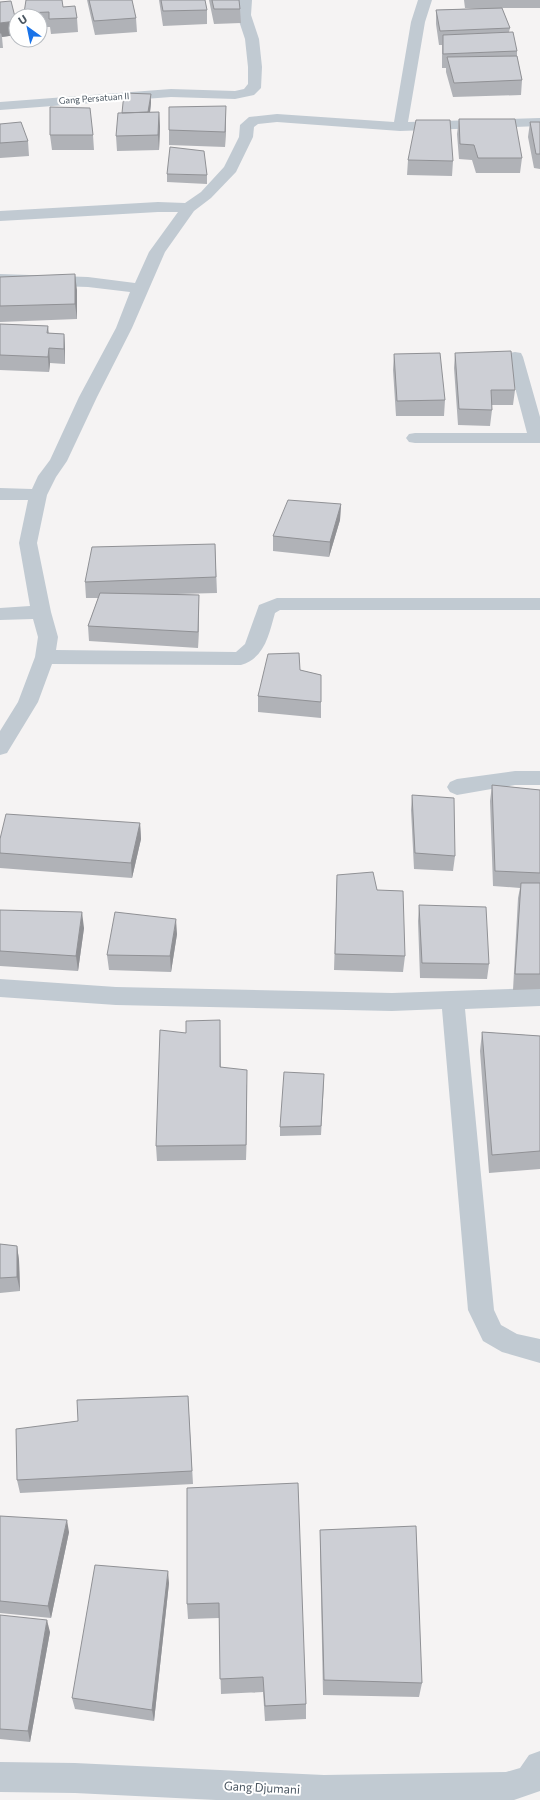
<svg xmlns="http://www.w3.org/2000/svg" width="540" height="1800" viewBox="0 0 540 1800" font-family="Commissioner,sans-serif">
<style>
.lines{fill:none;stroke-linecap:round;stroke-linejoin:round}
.minor{fill:#c1cad2;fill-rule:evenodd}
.wall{fill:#b0b2b7}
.shaded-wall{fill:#909195}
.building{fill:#cdcfd5;stroke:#909195}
.labels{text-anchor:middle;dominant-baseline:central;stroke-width:4;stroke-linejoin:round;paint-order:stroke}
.far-street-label{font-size:9px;fill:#4a5661;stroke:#fff}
.near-street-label{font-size:12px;fill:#4a5661;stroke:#fff}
</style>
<rect width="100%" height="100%" fill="#f5f3f3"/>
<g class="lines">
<path class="minor" d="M238,0H252L251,15L259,39L262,67L261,88L254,95L235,99L171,97L0,110V102L171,89L235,91L244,89L248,84V67L245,39L237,15Z
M418,0H432L425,22L408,122L540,118V126L400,131L277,122L258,124L254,127L253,137L236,172L211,198L194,211L165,252L132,328L97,397L67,461L56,477L47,495L37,543L51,612L58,637L56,650L236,652L245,644L259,605L277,598H540V610H280L275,613C269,634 265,658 241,665L52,664L38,702L7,753L0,755V731L18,702L35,657L38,637L33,619L0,620V608L30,606L19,543L28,500H0V488L32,489L38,476L50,460L79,397L116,328L130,292L88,287L0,284V274L88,277L135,283L149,252L178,212H158L0,221V211L158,202L185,203L201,192L224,167L239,137L240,125L249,117L277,114L394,122L411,22Z
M515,352L521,353L523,357L540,417V443H415L409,442L406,438L409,434L415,433H527L507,357L509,353Z
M515,771H540V785H515L457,795L450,792L447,787L450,782L457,779Z
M0,979L116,987L392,993L540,988V1006L465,1009L494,1310L501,1325L517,1334L540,1339V1363L502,1352L483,1341L468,1310L442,1009L392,1011L116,1005L0,997Z
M540,1751V1791L514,1800H216L75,1793L0,1792V1762L75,1763L324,1775L506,1772L520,1768L529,1755Z"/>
</g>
<path class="wall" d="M87,0H132L136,18L137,32L95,35Z
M159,0H205L207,10V24L163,26Z
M209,0H239L240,9L241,23L214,24Z
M464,0H540V8H502L510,28L509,32L517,51V56L522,80L521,95L453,97L446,72V68H442V45H439L436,24V10L483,8H465Z
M0,2L16,20V35L2,37L3,48H0Z
M63,7L77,18L78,32L51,34L50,27H40V16H24V13Z
M151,103L150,112H159L160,127L159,150L117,151L116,136L122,113Z
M459,119L522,158L520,173H476L472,160L459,159L457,134Z
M226,121L225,147L169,145V130Z
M530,122H540V169L534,168L528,137Z
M0,124L28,141L29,156L0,158Z
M50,135H93L94,150H52Z
M408,160L453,161L452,176L407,175Z
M167,174L207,175V184L167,182Z
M0,277L77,290V319L0,322Z
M0,324L48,326L49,333L64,334L65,349V364L50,363L49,372L0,370Z
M455,353L515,390L513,405H491L492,410L490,426L458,425L454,368Z
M394,354L445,400L444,416H396L393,370Z
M341,504L340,520L329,557L273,551V536Z
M215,544L217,593L177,594L199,595V611L198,648L89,641L88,626L98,598H86L85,582Z
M300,670L321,675V718L258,712V696Z
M492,785L540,790V989L513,990L518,898L520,888L493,886L490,801Z
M412,795L455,856L453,871L414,869L411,810Z
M140,823L141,839L132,878L0,868V839Z
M337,875L377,890L405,956L403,972L334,970Z
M419,905L489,964L487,979L420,978L418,921Z
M0,910L84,928L78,971L0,966Z
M177,934L171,972L109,970L107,955Z
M220,1020L221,1067L247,1085L246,1160L157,1161L156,1146L186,1033Z
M482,1032L540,1036V1169L489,1173L480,1051Z
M324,1082L321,1135L280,1136V1127Z
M0,1244L17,1246L19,1260L20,1291L0,1293Z
M188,1396L193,1484L20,1493L17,1480L78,1421Z
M187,1488L306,1704V1719L265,1721L263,1692L221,1694L219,1618L188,1619L187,1604Z
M0,1516L69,1532L51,1618L0,1613Z
M320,1530L422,1683L419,1697L323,1695L320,1546Z
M169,1583L154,1721L75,1709L72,1698Z
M0,1615L50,1632L30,1742L0,1739Z"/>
<path class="shaded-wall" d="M16,21V35L2,37L1,33L0,34V23Z
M151,94V103L149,121L148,112Z
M226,106V121L225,147V132Z
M159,112L160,127L159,150L158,135Z
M75,274L77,290V319L75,304Z
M64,334L65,349V364L64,349Z
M49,348L50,363L49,372L48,357Z
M341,504L340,520L329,557L330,542Z
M199,595V611L198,648V632Z
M140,823L141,839L132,878L131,863Z
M82,912L84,928L78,971L76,956Z
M176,919L177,934L171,972L170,956Z
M247,1070V1085L246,1160V1145Z
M17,1246L19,1260L20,1291L17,1277Z
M67,1520L69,1532L51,1618L48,1606Z
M168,1571L169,1583L154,1721L152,1710Z
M47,1620L50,1632L30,1742L28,1731Z"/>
<path class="building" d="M26,0H62L63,7L75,6L77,18L49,19V12L24,13Z
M89,0H132L136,18L94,21Z
M161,0H205L207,10L163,11Z
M212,0H239L240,9H214Z
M11,1L16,21L0,23V2Z
M502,8L510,28L440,31L436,10Z
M513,32L517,51L443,54V35Z
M517,56L522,80L454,83L447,57Z
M124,93L151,94L148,112L122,113Z
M226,106L225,132L169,130V107Z
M50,107L90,108L93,135H50Z
M159,112L158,135L116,136L118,113Z
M459,119H515L522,158H478L474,145L460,144Z
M416,120H450L453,161L408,160Z
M21,122L28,141L0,143V124Z
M530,122H540V154H536Z
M170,147L204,151L207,175L167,174Z
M75,274V304L0,306V277Z
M0,324L48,326L47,333L64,334V349L49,348L48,357L0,355Z
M511,351L515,390H491L492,410L459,409L455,353Z
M440,353L445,400L397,401L394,354Z
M288,500L341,504L330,542L273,536Z
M215,544L216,577L85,582L92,547Z
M100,593L199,595L198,632L88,626Z
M299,653L300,670L321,675V702L258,696L268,654Z
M492,785L540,790V873L495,871Z
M412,795L454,798L455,856L415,853Z
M6,814L140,823L131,863L0,853V839Z
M373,872L377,890L403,891L405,956L335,954L337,875Z
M521,883H540V974H515Z
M419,905L486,907L489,964L422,963Z
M0,910L82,912L76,956L0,951Z
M115,912L176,919L170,956L107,955Z
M220,1020V1067L247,1070L246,1145L156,1146L160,1030L186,1033V1021Z
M482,1032L540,1036V1151L492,1155Z
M284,1072L324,1074L321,1126L280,1127Z
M0,1244L17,1246V1277L0,1278Z
M188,1396L192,1471L17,1480L16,1429L78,1421L77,1400Z
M298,1483L306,1704L265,1706L263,1677L220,1679L219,1603L187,1604V1488Z
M0,1516L67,1520L48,1606L0,1601Z
M416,1526L422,1683L324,1680L320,1530Z
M95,1565L168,1571L152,1710L72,1698Z
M0,1615L47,1620L28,1731L0,1729Z"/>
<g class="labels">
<g class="far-street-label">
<text transform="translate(94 98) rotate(-4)">Gang Persatuan II</text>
</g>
<g class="near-street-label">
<text transform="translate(262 1787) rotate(3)">Gang Djumani</text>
</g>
</g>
<g transform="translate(28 28) rotate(327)"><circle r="19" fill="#ffffff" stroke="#b7bbc0"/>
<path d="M0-3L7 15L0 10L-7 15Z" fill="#1a73e8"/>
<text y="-6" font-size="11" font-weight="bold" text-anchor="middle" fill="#4a5661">U</text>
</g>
</svg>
